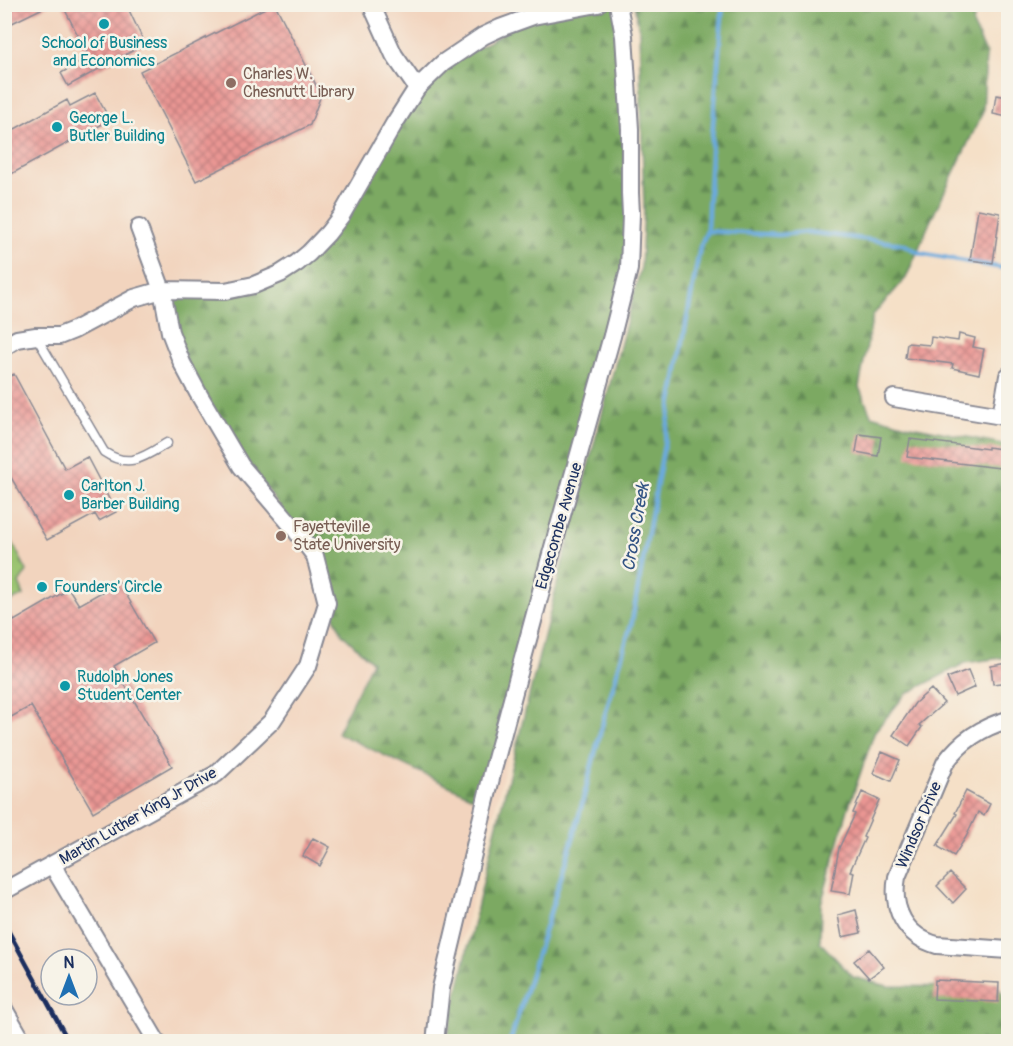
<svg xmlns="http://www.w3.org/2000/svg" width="1013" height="1046" viewBox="0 0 1013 1046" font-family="Pangolin,sans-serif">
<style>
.built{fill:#f2d4be;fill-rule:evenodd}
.grass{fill:url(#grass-tufts);stroke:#5a7967;stroke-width:1.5}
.forest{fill:url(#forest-firs);stroke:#4b6c60;stroke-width:1.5}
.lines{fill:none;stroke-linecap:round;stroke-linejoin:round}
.stream{stroke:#6baade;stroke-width:4.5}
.building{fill:url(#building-cross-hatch)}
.service-casing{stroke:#888892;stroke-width:11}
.minor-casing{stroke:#888892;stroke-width:20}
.service{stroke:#fff;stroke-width:8}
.minor{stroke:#fff;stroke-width:16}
.rail{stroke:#1b2f5e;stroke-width:4.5}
.culture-dot{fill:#0f9aa8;stroke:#f7f3e8;stroke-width:2}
.education-dot{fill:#8d6e63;stroke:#f7f3e8;stroke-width:2}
.labels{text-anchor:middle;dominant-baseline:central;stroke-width:5;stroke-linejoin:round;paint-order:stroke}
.culture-label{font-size:16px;fill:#0d838f;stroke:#f7f3e8;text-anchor:start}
.education-label{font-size:16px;fill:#785e54;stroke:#f7f3e8;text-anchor:start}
.street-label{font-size:16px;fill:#1b2f5e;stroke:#f7f3e8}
.water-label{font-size:18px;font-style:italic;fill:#335484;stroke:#f7f3e8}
</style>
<defs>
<pattern id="grass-tufts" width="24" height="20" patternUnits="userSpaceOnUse" patternTransform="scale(1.5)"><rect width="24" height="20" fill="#9ac370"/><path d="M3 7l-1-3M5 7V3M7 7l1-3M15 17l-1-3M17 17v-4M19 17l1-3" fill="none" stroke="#7d9f5f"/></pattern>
<pattern id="forest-firs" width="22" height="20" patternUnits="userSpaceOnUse" patternTransform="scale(1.5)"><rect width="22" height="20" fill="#7ba962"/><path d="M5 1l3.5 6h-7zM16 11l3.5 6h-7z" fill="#648a54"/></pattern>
<pattern id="building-cross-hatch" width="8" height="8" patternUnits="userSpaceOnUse" patternTransform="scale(1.5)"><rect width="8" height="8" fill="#ea9693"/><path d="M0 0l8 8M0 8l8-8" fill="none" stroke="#bd7b7b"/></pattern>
</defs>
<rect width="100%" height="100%" fill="#f7f3e8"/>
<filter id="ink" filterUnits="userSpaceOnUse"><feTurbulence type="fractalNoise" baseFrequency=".0167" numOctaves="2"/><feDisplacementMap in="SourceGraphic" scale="12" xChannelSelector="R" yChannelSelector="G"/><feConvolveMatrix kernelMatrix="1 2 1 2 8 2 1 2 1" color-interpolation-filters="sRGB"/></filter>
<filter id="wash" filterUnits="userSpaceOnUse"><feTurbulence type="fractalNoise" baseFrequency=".008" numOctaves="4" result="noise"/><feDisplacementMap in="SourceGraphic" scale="24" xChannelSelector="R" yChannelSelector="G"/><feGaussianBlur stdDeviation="1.35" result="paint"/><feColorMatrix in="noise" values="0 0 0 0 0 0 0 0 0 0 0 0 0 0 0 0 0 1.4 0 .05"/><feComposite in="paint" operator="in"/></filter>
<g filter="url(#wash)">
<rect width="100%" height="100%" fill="#f5e0c7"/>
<path class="built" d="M5,5H618L629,269L437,1041L5,1042ZM51,959H87V995H51Z"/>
<path class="grass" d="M5,528L27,571L19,583L24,595L5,604Z"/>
<path class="forest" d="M598,5H618L629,269L485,803L337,733L372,662L343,635L327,603L315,556L198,393L162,290L225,291L309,253L422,82L526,19Z
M634,5H976L973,25L986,53L983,112L930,222L906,278L873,315L859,387L871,415L906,425L1008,445V657L965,663L906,694L875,731L848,809L821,904L820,942L853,977L888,986L961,987L996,984L1008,1002V1041L446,1042L491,848L559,576L641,267L644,209L639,29Z"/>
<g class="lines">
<path class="stream" d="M707,231L779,235L807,232L903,244L920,253L1008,269
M510,1042L574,835L604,718L632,621L700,247L707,231L712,137L723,4"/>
</g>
<g id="blocks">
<path class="building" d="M4,4H51L4,27Z
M62,4H126L145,44L68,86L61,73L89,57Z
M273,4H275L321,95L310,125L196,181L140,71Z
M95,93L110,120L4,178V135L67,100L70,106Z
M996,95L1008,97V117L993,114Z
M978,209L1000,213L993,263L970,260Z
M959,334L975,338L973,347L984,349L979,374L952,368L953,364L905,358L907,343L930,345L931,337L958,341Z
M14,374L65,469L87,457L116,512L99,521L95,514L47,540L4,465V379Z
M859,434L881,437L878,456L856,452Z
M910,439L988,449V447L1008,450V469L907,457Z
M119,582L154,643L114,666L172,766L93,812L31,706L4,721V605L14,621L69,589L79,605Z
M1008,663V682L993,684L991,666Z
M968,670L975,687L955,696L947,678Z
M931,689L944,703L919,725L922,727L909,746L893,735L915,703Z
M882,752L900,760L891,781L873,773Z
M966,791L990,804L984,816L978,812L966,837L954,856L937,846L957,814L955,813Z
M862,792L879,800L863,837L865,838L850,871L854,872L850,894L831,891L839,848L855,814L853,813Z
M313,838L330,847L320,866L303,856Z
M950,873L966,889L953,903L937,886Z
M856,910L861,933L842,937L838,915Z
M869,949L884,967L869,978L854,961Z
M935,980L999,983L998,1002L934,999Z"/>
</g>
</g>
<g filter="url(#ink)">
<use href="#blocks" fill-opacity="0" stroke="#888892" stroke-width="1.5"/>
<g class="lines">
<defs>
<path id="service" d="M36,336L104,452C129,469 144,457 167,443"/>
<path id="minor" d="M371,4L394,55L417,88
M4,347L17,339L36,336H59L74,330L134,298L162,290L225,291L254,285L280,274L297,263L309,253L328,233L341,216L394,124L417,88L443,63L483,36L500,28L533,16L598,4
M894,398L1008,417
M1001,416L1008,376
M1008,720C982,727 961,741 945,763L897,877C891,909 905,936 937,945L1008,950
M53,864L58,875L157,1042
M4,891L216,774L272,721L308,666L327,603L315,556L294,528L241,466L198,393L182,363L170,332L162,290L139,228
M4,1009L23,1042
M435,1042L441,988L493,770L548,565L612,336L629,269L631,214L630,193V129L624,36L618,4"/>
</defs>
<use href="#service" class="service-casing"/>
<use href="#minor" class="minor-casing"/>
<use href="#service" class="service"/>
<use href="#minor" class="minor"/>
<path class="rail" d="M4,923L69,1042"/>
</g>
</g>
<g class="culture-dot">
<circle cx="104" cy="24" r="6"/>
<circle cx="57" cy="127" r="6"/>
<circle cx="69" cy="495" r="6"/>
<circle cx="42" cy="587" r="6"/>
<circle cx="65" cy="686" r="6"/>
</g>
<g class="education-dot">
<circle cx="231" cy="83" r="6"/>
<circle cx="281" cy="536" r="6"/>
</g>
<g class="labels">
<g class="culture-label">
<text x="104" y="43" text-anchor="middle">School of Business<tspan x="104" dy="18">and Economics</tspan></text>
<text x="69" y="118">George L.<tspan x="69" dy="18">Butler Building</tspan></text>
<text x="81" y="486">Carlton J.<tspan x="81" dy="18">Barber Building</tspan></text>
<text x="54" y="587">Founders' Circle</text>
<text x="77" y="677">Rudolph Jones<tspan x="77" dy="18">Student Center</tspan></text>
</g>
<g class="education-label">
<text x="243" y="74">Charles W.<tspan x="243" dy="18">Chesnutt Library</tspan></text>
<text x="293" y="527">Fayetteville<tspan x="293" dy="18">State University</tspan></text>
</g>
<g class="street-label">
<text transform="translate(559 526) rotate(-74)">Edgecombe Avenue</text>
<text transform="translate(138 816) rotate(-30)">Martin Luther King Jr Drive</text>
<text transform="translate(919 825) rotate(-67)">Windsor Drive</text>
</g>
<g class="water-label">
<text transform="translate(636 527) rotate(-80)">Cross Creek</text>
</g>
</g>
<rect width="1013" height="1046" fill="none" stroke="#f7f3e8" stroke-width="24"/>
<g transform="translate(69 977)"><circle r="28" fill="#f7f3e8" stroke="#9fa5b1" stroke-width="1.5"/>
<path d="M0-4.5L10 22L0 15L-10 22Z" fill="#1f6fb2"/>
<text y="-9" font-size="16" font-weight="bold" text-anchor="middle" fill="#1b2f5e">N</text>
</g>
</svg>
